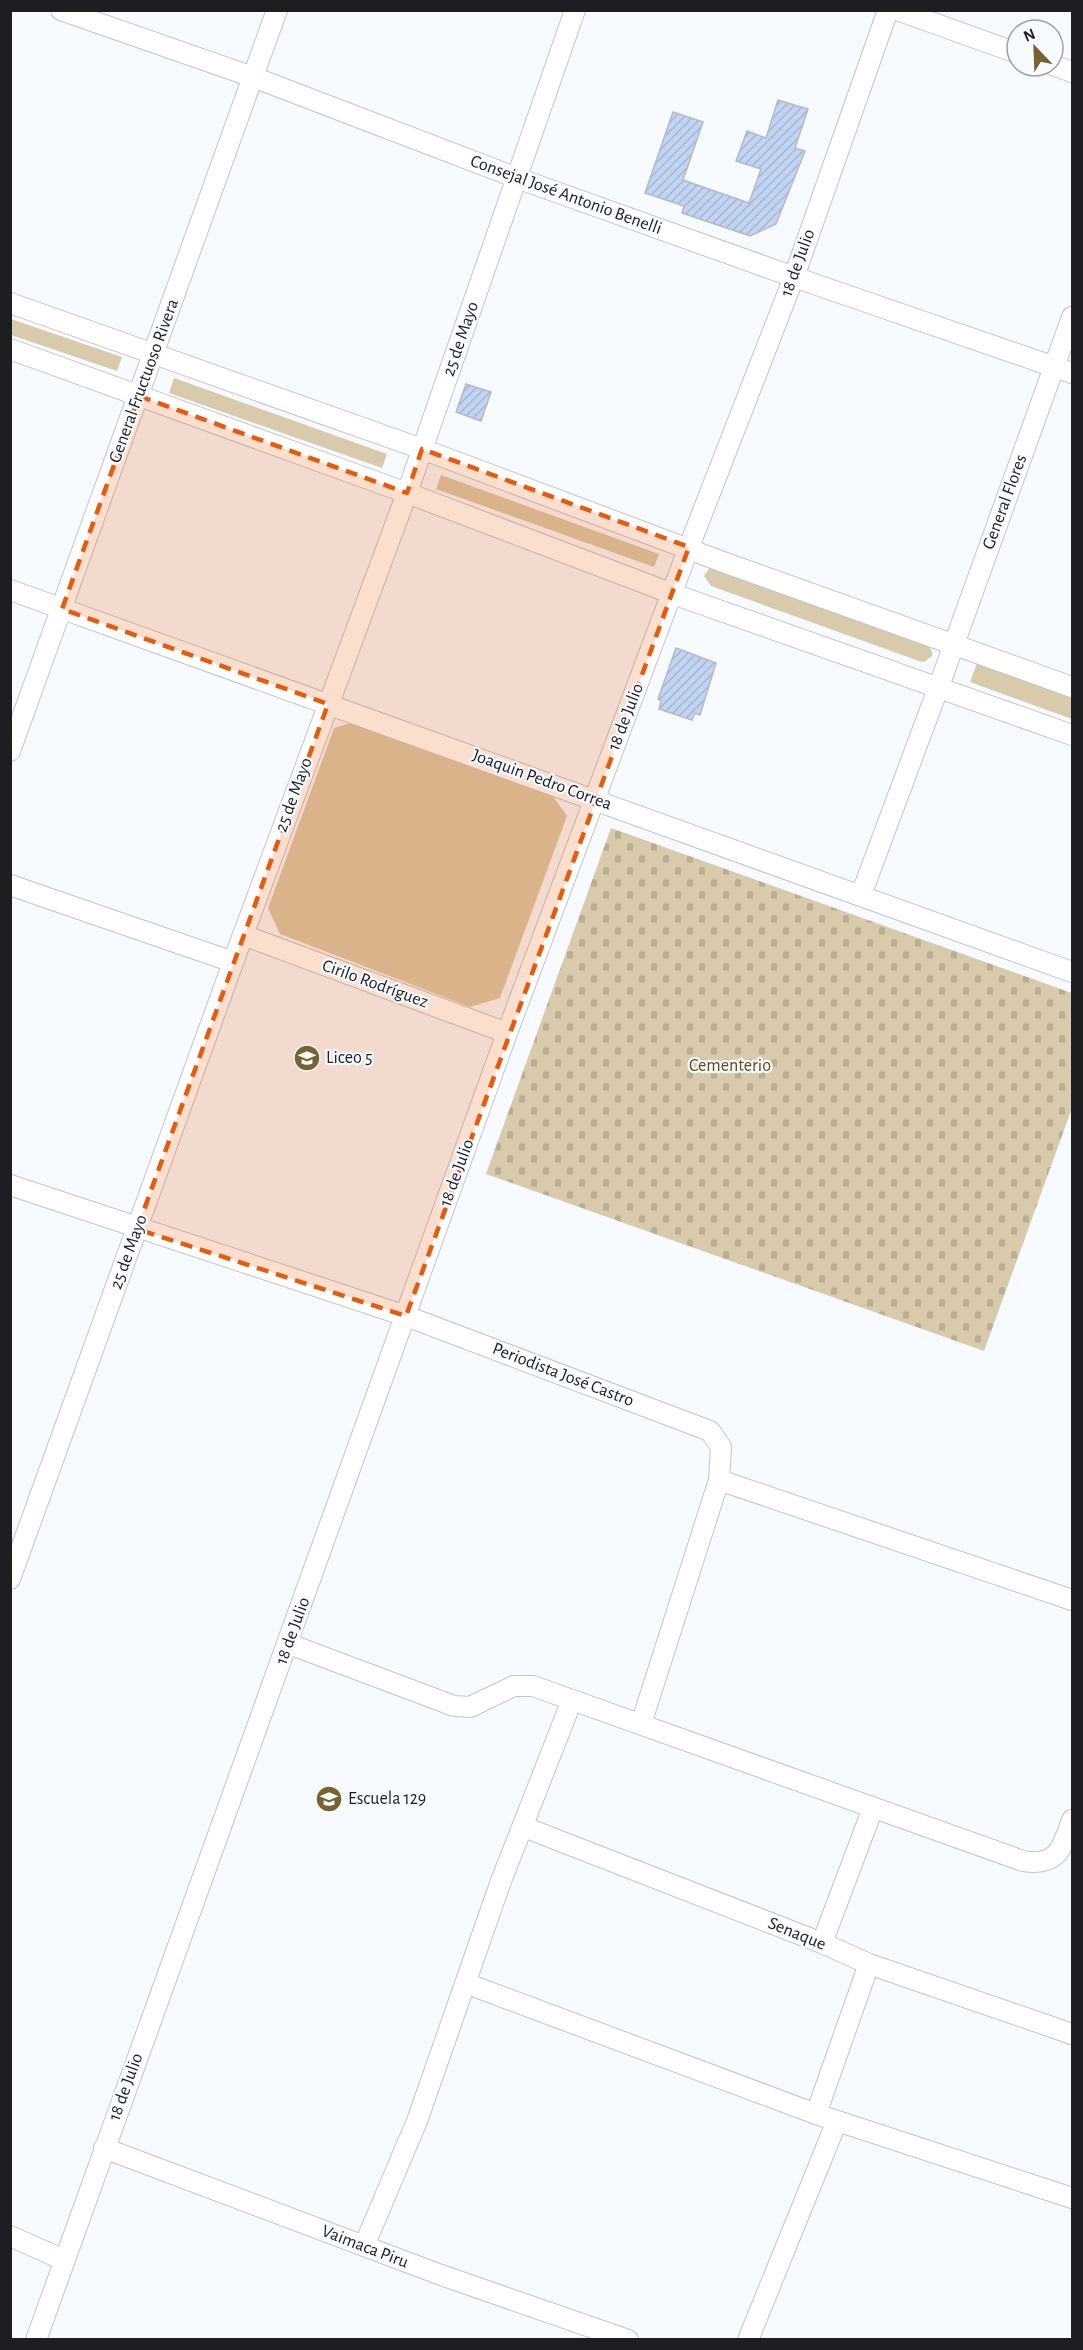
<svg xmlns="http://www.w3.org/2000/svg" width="1083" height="2350" viewBox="0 0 1083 2350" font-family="'Alegreya Sans',sans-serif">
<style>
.green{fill:#d9caab}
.cemetery{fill:url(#cemetery-stones)}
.building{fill:url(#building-hatch);stroke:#b6bac2;stroke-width:1.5}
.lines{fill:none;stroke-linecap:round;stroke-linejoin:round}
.minor-casing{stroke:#c0c5cd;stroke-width:22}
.minor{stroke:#fff;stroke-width:20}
.marked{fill:#e8590c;fill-opacity:0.2;stroke:#e8590c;stroke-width:4.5;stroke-dasharray:12 8;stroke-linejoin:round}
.labels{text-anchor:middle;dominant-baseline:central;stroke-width:4.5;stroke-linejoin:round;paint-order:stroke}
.street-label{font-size:18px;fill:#1c1e21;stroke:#f7faff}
.poi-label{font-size:18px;fill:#1c1e21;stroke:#f7faff;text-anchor:start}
.park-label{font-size:18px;fill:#614a10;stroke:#f7faff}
</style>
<defs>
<pattern id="cemetery-stones" width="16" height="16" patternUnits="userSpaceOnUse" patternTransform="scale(1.5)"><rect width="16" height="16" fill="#d9caab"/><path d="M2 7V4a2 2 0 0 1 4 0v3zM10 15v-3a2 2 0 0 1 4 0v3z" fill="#baad93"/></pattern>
<pattern id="building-hatch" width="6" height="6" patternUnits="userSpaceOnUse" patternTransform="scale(1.5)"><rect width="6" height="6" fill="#c2d4f4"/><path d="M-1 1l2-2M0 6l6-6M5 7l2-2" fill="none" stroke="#a6b6d1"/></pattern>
</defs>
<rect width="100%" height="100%" fill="#f7faff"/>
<path class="green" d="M11,319L122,357L117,371L11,335Z
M174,378L387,454L382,468L169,393Z
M441,475L659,554L654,567L436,489Z
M710,567L927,644L932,651V656L924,662L919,661L711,586L704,576Z
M977,663L1072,698V719L970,682Z
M354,722L552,795L567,816L500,998L470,1007L280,934L268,908L334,728Z"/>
<path class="cemetery" d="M611,828L1072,993V1108L984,1351L486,1174Z"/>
<path class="building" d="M778,100L808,109L795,148L805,151L776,224L750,236L682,213L684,206L645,193L673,112L703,122L683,180L749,203L761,169L736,161L747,131L766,138Z
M466,384L491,392L481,421L456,412Z
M676,648L716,663L700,715L695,713L692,720L659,709L661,701L658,699Z"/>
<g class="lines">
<defs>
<path id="minor" d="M61,10L253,77L517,178L794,277L1072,373
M897,10L1017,53
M1053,65L1072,72
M10,303L422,449L723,562L1072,687
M10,349L407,493L673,594L1072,735
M10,590L1072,972
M10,751L277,10
M10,885L233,962
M861,895L939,686L1072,317
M243,935L507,1033
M10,1185L406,1316L710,1431L721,1447L719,1480L641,1724
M719,1480L1072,1600
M10,1579L243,935L407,493L575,10
M289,1644L454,1706L470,1707L514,1686H533L1023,1861C1058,1867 1062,1848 1072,1820
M524,1827L822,1943L869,1964L1072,2034
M822,1943L873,1808
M465,1983L816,2114L1072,2198
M816,2114L869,1964
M104,2148L441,2275L628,2340
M10,2236L64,2260
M364,2246L417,2121L501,1881L572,1700
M36,2340L507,1033L689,547L794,277L888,10
M748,2340L837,2121"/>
</defs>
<use href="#minor" class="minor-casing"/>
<use href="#minor" class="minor"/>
</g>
<path class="marked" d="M139,396L407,493L422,449L689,547L406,1316L137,1229L328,704L62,609Z"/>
<defs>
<symbol id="school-disc" viewBox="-11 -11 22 22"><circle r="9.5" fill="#786232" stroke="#f7faff"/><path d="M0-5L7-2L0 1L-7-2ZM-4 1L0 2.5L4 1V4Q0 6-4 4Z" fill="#fff"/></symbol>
</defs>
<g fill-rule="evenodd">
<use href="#school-disc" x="292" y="1043" width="30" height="30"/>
<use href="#school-disc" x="314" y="1784" width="30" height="30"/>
</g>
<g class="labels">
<g class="street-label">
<text transform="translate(566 195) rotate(20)">Consejal José Antonio Benelli</text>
<text transform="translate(798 263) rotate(-70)">18 de Julio</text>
<text transform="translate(461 339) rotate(-71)">25 de Mayo</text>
<text transform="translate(144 381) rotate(-70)">General Fructuoso Rivera</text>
<text transform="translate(1005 502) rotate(-70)">General Flores</text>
<text transform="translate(626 717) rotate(-69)">18 de Julio</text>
<text transform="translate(542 780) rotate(20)">Joaquin Pedro Correa</text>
<text transform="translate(294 795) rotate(-70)">25 de Mayo</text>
<text transform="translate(375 984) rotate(20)">Cirilo Rodríguez</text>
<text transform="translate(457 1173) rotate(-70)">18 de Julio</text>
<text transform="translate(129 1252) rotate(-70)">25 de Mayo</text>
<text transform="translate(563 1375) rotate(21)">Periodista José Castro</text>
<text transform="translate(293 1631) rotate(-70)">18 de Julio</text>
<text transform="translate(797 1934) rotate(22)">Senaque</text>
<text transform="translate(126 2087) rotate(-70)">18 de Julio</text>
<text transform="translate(365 2247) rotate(21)">Vaimaca Piru</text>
</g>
<g class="poi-label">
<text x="326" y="1058">Liceo 5</text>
<text x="348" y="1799">Escuela 129</text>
</g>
<g class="park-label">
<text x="730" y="1066">Cementerio</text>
</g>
</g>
<rect width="1083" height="2350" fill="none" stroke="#1c1e21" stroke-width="24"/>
<g transform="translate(1035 48) rotate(337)"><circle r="28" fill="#f7faff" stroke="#9fa2a6" stroke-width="1.5"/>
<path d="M0-4.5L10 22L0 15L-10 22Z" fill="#786232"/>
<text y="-9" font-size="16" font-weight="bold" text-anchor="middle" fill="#1c1e21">N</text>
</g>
</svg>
